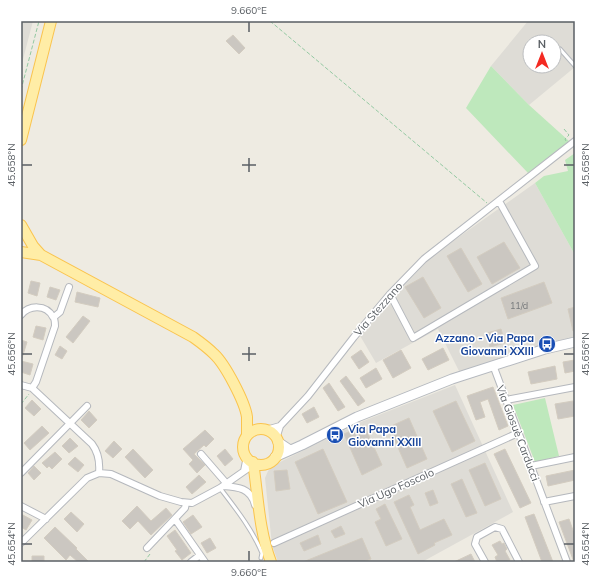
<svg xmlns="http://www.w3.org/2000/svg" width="596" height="583" viewBox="0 0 596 583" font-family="Mulish,sans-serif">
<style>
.industrial{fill:#dedcd6;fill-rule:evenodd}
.green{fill:#bee8bc}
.building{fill:#cbc7c1;stroke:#d3ccc0}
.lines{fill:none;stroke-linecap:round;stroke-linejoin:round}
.lane-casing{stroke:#b5b8bd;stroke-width:5}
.street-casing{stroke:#b5b8bd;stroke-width:8}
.secondary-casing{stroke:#b5b9bf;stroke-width:11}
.primary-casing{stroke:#fac44e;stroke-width:12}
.path{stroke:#94c9a2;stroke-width:1;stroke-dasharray:4 2;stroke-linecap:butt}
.lane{stroke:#fff;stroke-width:3}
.street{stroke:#fff;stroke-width:6}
.secondary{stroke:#fff;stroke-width:9}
.primary{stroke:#ffeda6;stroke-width:10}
.ticks{fill:none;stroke:#5a5f64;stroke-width:1.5}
.labels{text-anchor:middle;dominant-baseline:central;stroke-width:3;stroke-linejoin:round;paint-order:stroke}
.number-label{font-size:9px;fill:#76797b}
.street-label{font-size:11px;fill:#5a5f64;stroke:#fff}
.transit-label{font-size:11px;font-weight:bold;fill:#164399;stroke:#fff;text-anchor:end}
.neatline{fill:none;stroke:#5a5f64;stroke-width:1.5}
.ticks-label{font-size:10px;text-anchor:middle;fill:#5a5f64}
</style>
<rect width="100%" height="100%" fill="#eeebe2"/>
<path class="industrial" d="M21,21H33L21,67Z
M528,21H575V67L529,105L491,66ZM530,42H554V66H530Z
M535,183L575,255V339L460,373L438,329L376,363L359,334L432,256Z
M455,385L513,512L422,562H278L272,545L265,478L268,471L274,465L361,422Z"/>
<path class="green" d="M491,66L529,105L569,141L528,173L466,108Z
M575,153V255L535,183L544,176L568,171L565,160Z
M545,398L559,456L535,462L513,405Z"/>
<path class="building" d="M233,35L245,48L239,54L226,41Z
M504,242L520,268L492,284L477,257Z
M461,248L482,284L468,292L447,256Z
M423,277L441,308L424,318L405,287Z
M31,281L40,283L37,296L28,293Z
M544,282L552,303L508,319L501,298Z
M50,287L60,290L56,300L47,297Z
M77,292L100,298L98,307L75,302Z
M575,307V331H573L568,309Z
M83,316L90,321L73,343L66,337Z
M36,326L46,328L43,340L33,337Z
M501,329L505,343L490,347L487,333Z
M21,340L27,342L22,358H21Z
M60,346L67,351L62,359L55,355Z
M443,348L449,360L428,370L422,359Z
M361,350L369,362L359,369L351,357Z
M401,350L411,368L393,378L383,360Z
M575,360V371L565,373L563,362Z
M21,361L33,364L30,375L21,372Z
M555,366L557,379L531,384L528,372Z
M376,368L382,379L366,388L360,378Z
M346,376L365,401L358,406L340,381Z
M329,383L345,407L338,411L323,388Z
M493,387L508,426L499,430L488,399L480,402L485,417L476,420L467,396Z
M32,400L41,409L34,416L25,408Z
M456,401L475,441L452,452L433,411Z
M573,401L575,416L558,419L555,404Z
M314,407L319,417L307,423L302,414Z
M89,411L97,420L89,428L81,420Z
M409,418L427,459L407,468L389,427Z
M364,425L382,465L362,475L344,434Z
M42,426L49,433L30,450L24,443Z
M205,430L214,439L206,447L204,445L194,454L205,465L197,473L189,464L193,460L183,449Z
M70,438L78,446L69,453L62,446Z
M114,441L122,449L113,458L105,451Z
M133,449L153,470L145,478L125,457Z
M225,449L233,459L225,466L217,456Z
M323,449L347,502L318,514L295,462Z
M505,449L531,503L520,508L494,454Z
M55,452L62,459L52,469L49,466L47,468L42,463Z
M75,457L84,465L78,472L68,464Z
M485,463L501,499L485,506L469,470Z
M34,466L41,473L34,480L28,473Z
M287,470L290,489L276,491L274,471Z
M575,470V480L548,486L546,476Z
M199,475L206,482L192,494L186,487Z
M462,479L477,513L466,517L451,484Z
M433,490L438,503L430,506L425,493Z
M409,495L414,505L410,507L420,530L444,519L452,535L434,543L435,545L418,554L394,502Z
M385,504L402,539L386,546L375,522L381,519L376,509Z
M137,506L151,521L166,508L172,515L151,535L138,521L130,529L122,521Z
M71,512L84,524L77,532L64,519Z
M21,514L32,520L26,530L21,527Z
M534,514L553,562H542L525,517Z
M193,515L202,527L191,534L183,522Z
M569,519L575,536V562H574L559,522Z
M341,526L345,534L335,538L331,531Z
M55,527L77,548L76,549L89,562H78L70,555L66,560L44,538Z
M175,530L191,553L182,560L175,551L177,550L167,536Z
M318,535L321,544L304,551L300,543Z
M210,538L216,548L207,553L201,543Z
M362,538L371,559L363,562H303Z
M500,541L502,544L504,543L507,549L505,551L510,560L506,562H497L495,557L498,555L492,545Z
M471,554L475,562H454Z
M32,556H44V562H32Z"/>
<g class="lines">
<defs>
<path id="lane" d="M560,49L575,66
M220,488C236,509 252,529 262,553L261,558"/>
<path id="street" d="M390,294L413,338L535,266L499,201
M21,315C29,305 46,304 53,317C55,319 55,323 55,326L36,382L32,388
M54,317L60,312L69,287
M493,365L567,562
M21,385L32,388L92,444C98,452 100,462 99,473
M506,400L575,387
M266,430L280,426
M276,439L280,426L308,396L354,337L390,294L424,259L575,141
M201,454L227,484
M531,466L575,457
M244,471L246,461L245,455
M21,473L87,406
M223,486C238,487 251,488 255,505
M544,502L575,496
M21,506L46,519
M175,519L205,562
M21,543L87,478L99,473L111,474L160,496L181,502L192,503L220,488L250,467L252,462
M274,543L518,433
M147,548L185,508L186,503
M191,562L200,555
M485,562L475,544L477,537L495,527L502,529L519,562"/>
<path id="secondary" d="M278,442L290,450
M275,457L302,445L357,417L452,379L545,349L575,342"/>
<path id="primary" d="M21,140L51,21
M21,225L33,246L41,255
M21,252L41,255L193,337C200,342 208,348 214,354C225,364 245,402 247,417C247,423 247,429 247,435
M243 447a18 18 0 1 1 36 0a18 18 0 1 1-36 0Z
M253,462C258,495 259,531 271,562"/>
</defs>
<use href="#lane" class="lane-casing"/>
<use href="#street" class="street-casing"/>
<use href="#secondary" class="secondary-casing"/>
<use href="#primary" class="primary-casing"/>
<path class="path" d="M270,21L487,203
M21,90L39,21
M564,129L569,135L565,139L566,141
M21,404L29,394
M144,562L150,554"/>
<use href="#lane" class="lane"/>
<use href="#street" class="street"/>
<use href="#secondary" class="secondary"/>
<use href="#primary" class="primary"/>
</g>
<path class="ticks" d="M249,22V32M249,158V172M22,165H32M242,165H256M564,165H574M249,347V361M22,354H32M242,354H256M564,354H574M22,544H32M564,544H574M249,551V561"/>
<defs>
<symbol id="bus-disc" viewBox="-11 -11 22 22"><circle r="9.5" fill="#1a4fb4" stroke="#fff"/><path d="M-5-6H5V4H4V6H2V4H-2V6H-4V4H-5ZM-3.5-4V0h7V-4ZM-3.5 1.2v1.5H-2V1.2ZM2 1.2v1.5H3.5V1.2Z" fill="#fff"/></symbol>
</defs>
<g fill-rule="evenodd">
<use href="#bus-disc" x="537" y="334" width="20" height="20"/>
<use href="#bus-disc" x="325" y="425" width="20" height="20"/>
</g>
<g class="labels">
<g class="number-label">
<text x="519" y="305">11/d</text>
</g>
<g class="street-label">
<text transform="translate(378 309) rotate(-49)">Via Stezzano</text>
<text transform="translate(518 433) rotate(69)">Via Giosuè Carducci</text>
<text transform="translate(396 488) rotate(-24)">Via Ugo Foscolo</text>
</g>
<g class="transit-label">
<text x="534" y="338">Azzano - Via Papa<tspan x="534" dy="13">Giovanni XXIII</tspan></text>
<text x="348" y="429" text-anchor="start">Via Papa<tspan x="348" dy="13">Giovanni XXIII</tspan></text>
</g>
</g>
<rect width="596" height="583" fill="none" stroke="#ffffff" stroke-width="44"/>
<g transform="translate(542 54)"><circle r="19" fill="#ffffff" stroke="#bdbfc1"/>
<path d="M0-3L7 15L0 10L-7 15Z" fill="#f42a22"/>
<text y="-6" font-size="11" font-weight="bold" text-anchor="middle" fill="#5a5f64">N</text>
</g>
<rect x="22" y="22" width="552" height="539" class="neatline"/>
<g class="ticks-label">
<text x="249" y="14">9.660°E</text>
<text transform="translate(11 165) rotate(-90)" y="4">45.658°N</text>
<text transform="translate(585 165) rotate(-90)" y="4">45.658°N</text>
<text transform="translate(11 354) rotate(-90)" y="4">45.656°N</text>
<text transform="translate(585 354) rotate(-90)" y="4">45.656°N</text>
<text transform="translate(11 544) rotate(-90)" y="4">45.654°N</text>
<text transform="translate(585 544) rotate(-90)" y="4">45.654°N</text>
<text x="249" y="576">9.660°E</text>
</g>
</svg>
